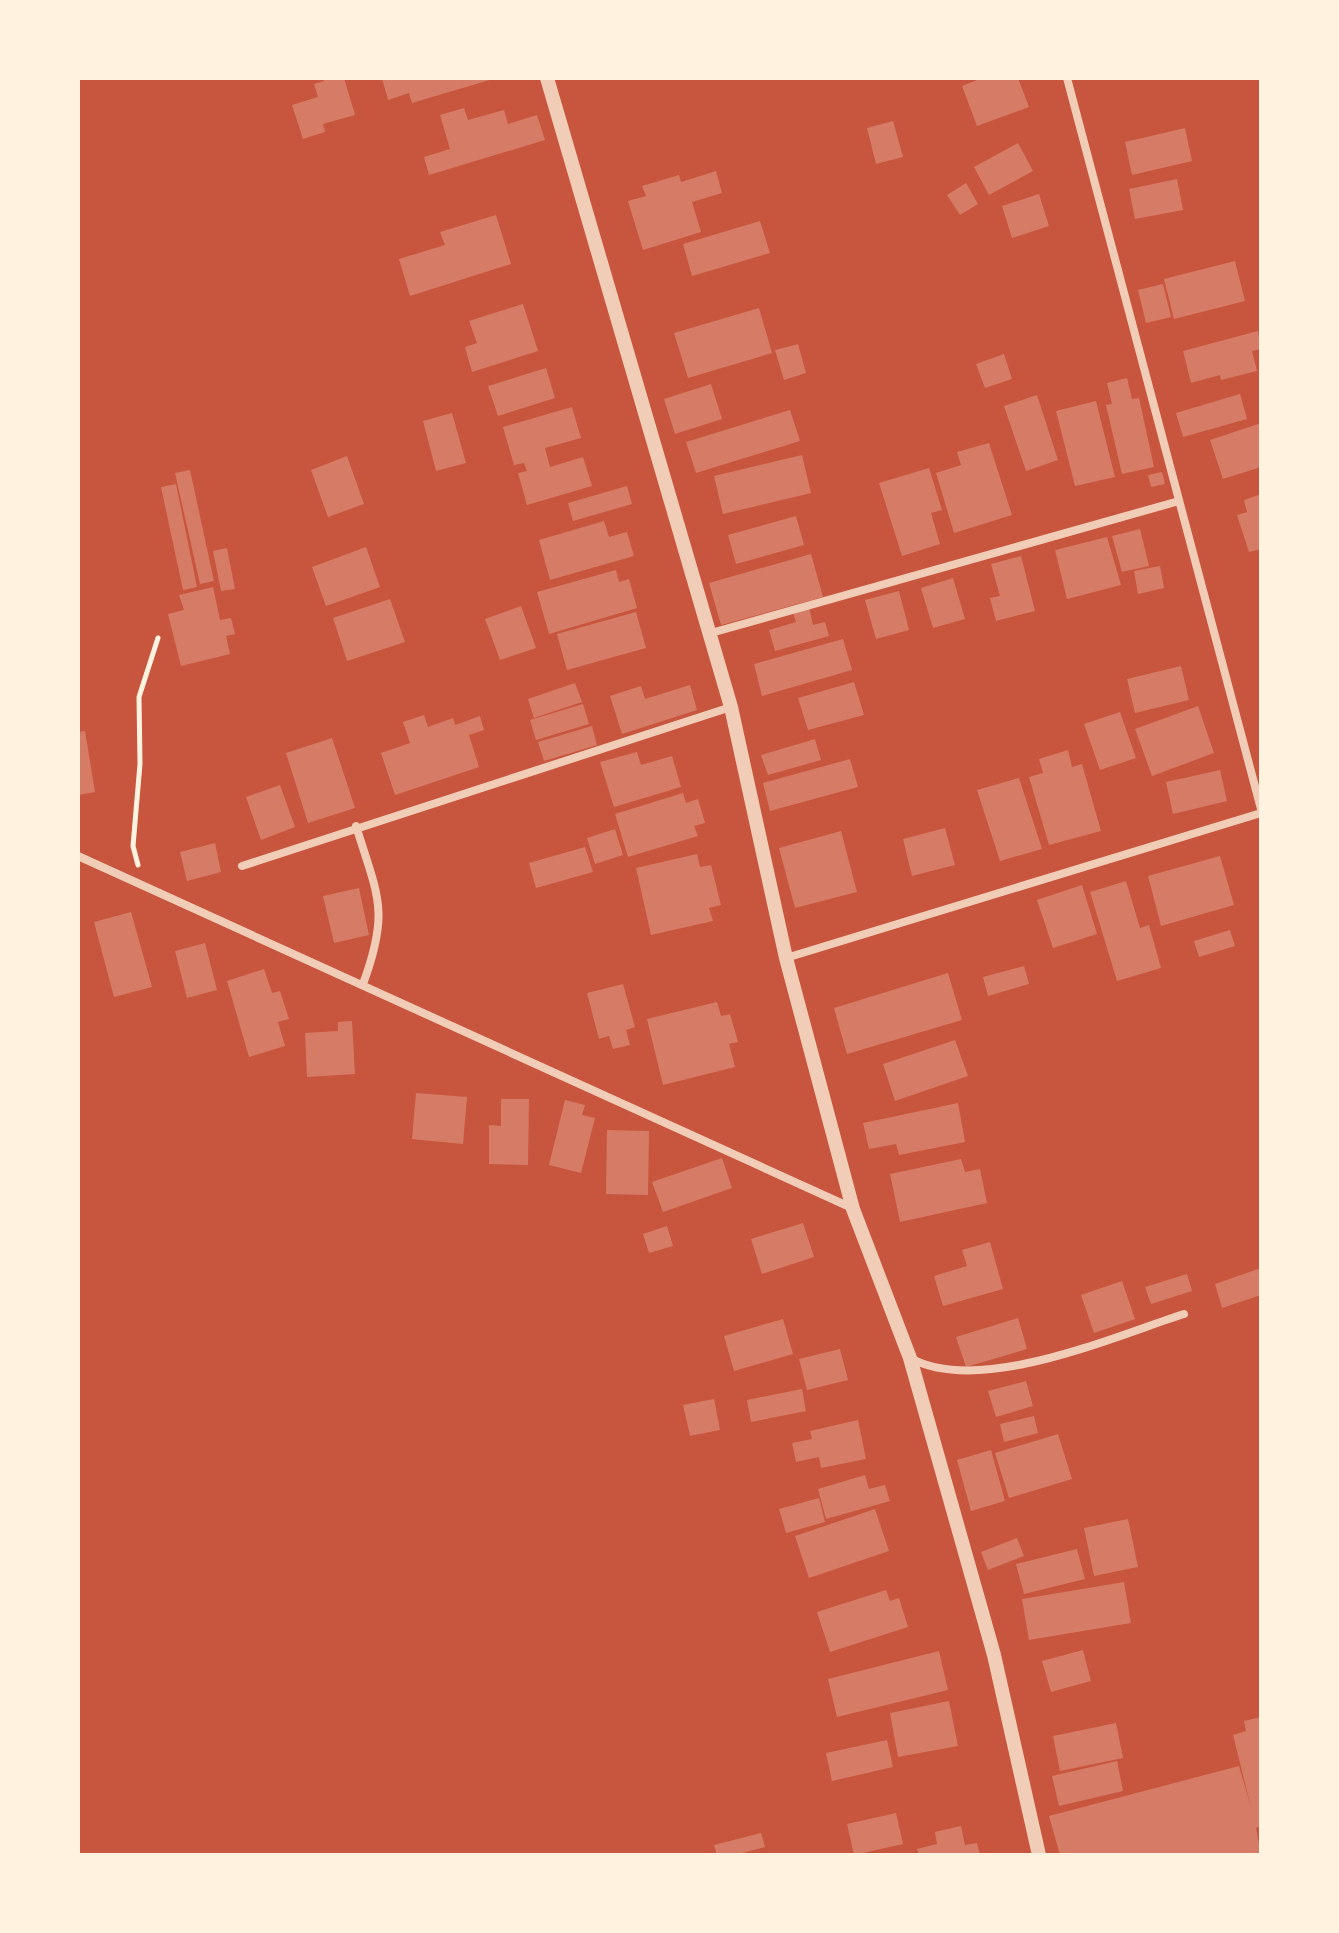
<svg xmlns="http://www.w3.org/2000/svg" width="1339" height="1933" viewBox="0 0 1339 1933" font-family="'Playfair Display',serif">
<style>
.building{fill:#d67c66}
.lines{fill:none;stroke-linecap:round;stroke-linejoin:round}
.path{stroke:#fff3e0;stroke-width:5}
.minor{stroke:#f1ccb7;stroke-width:8}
.tertiary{stroke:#f1ccb7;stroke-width:14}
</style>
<rect width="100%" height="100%" fill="#c8553d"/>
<path class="building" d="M323,78H344L355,115L323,124L325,132L303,139L292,105L318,97L314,84L324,81Z
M382,78H493V79L412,103L409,93L388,100Z
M982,78H1018L1029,107L977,126L962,86Z
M464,108L468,120L504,110L508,124L537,115L545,140L429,175L424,157L450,149L440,115Z
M893,121L903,157L876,164L867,128Z
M1185,128L1192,161L1132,175L1125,142Z
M1018,143L1033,171L989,195L974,167Z
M716,171L722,193L692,202L701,232L643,250L628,201L646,196L642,186L679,175L681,182Z
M1177,179L1183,210L1135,219L1129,189Z
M966,183L978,204L960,215L947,195Z
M1039,194L1049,226L1012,238L1002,206Z
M496,215L511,264L410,296L399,259L445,245L440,232Z
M760,221L770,253L692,276L683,244Z
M1235,261L1245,301L1174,319L1164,279Z
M1163,284L1171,317L1146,323L1138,290Z
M523,304L538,351L472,372L465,347L477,343L469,321Z
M759,308L772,353L688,378L674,333Z
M1258,331L1261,349L1252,351L1257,371L1221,380L1220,375L1191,383L1183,351Z
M798,344L806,373L784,380L775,350Z
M1004,354L1012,379L985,388L976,364Z
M546,368L555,398L498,416L488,386Z
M1127,378L1132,399L1139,398L1154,467L1122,474L1106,405L1112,404L1107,383Z
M711,384L722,419L675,434L664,399Z
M1240,394L1247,419L1183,437L1176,413Z
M1037,395L1058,460L1026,471L1004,406Z
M1096,401L1115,477L1075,486L1056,411Z
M572,407L581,438L545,448L550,467L583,457L592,486L527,505L518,473L527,471L524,463L514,465L503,427Z
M790,410L800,441L696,473L686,442Z
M452,413L466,463L436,471L423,421Z
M1261,423V467L1223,479L1210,440Z
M989,443L1012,515L954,533L936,473L961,465L957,452Z
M802,455L811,493L723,514L714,476Z
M347,456L364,504L328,517L311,470Z
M929,468L942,510L931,513L940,544L902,556L879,483Z
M190,470L214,581L200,584L175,473Z
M1162,472L1165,484L1151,487L1148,475Z
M176,484L197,587L183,590L161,487Z
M627,486L632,504L573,521L568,503Z
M1261,494V549L1249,552L1237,515L1247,512L1244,500Z
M796,516L804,545L736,564L728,535Z
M604,521L609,537L627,532L634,556L550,580L539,540Z
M1140,529L1149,566L1122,572L1112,536Z
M1107,537L1121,585L1067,599L1055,550Z
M366,547L380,587L326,606L312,567Z
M227,548L235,589L221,591L213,551Z
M811,554L823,597L721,625L709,583Z
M1021,556L1035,611L996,621L990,598L1000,596L991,564Z
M1160,566L1164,588L1138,594L1134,571Z
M616,570L619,582L629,579L637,608L549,634L537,592Z
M953,578L965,619L933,628L921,588Z
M213,587L220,620L231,618L235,634L226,636L230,654L181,666L168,614L184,610L179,595Z
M899,591L909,630L876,639L865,600Z
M390,599L405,642L347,661L333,618Z
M521,606L536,648L500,660L485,619Z
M809,607L813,625L825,622L829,636L775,651L769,630L796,622L793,612Z
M636,612L646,648L567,670L557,634Z
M843,639L852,670L762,696L754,664Z
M1181,666L1189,700L1135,713L1127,679Z
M854,682L864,715L808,730L798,698Z
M575,683L582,702L534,718L528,699Z
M690,685L697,710L622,734L610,696L641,686L645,699Z
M583,704L589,724L536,740L530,720Z
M1198,706L1214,753L1152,776L1135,729Z
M1120,712L1136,758L1100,770L1084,724Z
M424,715L428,727L453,718L455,725L480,716L484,730L469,735L479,767L395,795L381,753L410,743L403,722Z
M592,726L597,745L544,761L538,742Z
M85,731L95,792L78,795V732Z
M332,738L355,808L308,823L286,753Z
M815,739L821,760L768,775L761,755Z
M1068,750L1072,767L1082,764L1101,831L1049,845L1029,777L1043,773L1039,759Z
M637,752L641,765L672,756L681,787L614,807L600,762Z
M850,759L858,787L770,811L763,783Z
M1220,770L1227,801L1173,814L1166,782Z
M1019,778L1042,849L1000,861L977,790Z
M280,785L295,827L261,840L246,797Z
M683,793L686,803L698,799L705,823L694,826L698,836L628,857L615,814Z
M945,828L955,865L912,876L903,839Z
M615,829L623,855L595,864L587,838Z
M841,831L857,892L795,908L779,848Z
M215,843L221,872L187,881L180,852Z
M585,847L593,872L536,888L529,863Z
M697,854L700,867L711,865L721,905L709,908L713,921L651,935L636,868Z
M1220,856L1234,905L1161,926L1148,876Z
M1126,881L1140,928L1149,925L1161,968L1117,981L1090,892Z
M1082,885L1097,934L1053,948L1037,900Z
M359,888L369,935L334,943L323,896Z
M131,912L152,987L114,997L94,922Z
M1230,930L1235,946L1199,957L1194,941Z
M205,943L217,990L187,998L175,951Z
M1024,966L1029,984L988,996L983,977Z
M264,969L272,993L280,991L289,1019L278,1022L285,1046L249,1057L227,981Z
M948,973L962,1020L847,1054L834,1008Z
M623,984L635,1027L626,1030L630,1045L613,1049L609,1036L599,1039L587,993Z
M717,1002L721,1016L730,1014L738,1042L729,1044L735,1067L663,1085L647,1019Z
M352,1021L355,1074L307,1077L305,1033L338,1031V1022Z
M955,1040L968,1076L895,1101L883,1064Z
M416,1093L467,1097L463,1144L412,1139Z
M501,1099H529L528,1165L489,1164V1125L501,1126Z
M565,1100L585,1105L582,1115L595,1118L581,1173L549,1165Z
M958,1103L965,1142L899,1155L896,1144L869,1149L863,1123Z
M607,1130L649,1131L648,1195L606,1194Z
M722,1158L732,1188L663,1212L652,1182Z
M961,1159L965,1172L980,1169L987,1203L900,1222L890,1174Z
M803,1223L814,1257L762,1274L751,1239Z
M667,1226L673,1246L649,1253L643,1234Z
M990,1242L1003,1289L943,1306L934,1276L967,1266L962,1250Z
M1261,1268V1295L1222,1308L1215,1284Z
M1187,1274L1192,1291L1151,1304L1145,1287Z
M1122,1281L1135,1319L1094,1333L1081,1295Z
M1018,1318L1027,1349L966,1367L956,1337Z
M783,1319L793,1354L734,1371L724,1336Z
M840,1349L848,1380L807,1390L799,1359Z
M1026,1381L1033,1406L996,1417L988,1391Z
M802,1389L806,1411L751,1422L747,1400Z
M714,1399L720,1430L690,1436L683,1405Z
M1034,1416L1038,1433L1004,1442L1000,1424Z
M858,1420L866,1459L821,1468L819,1457L796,1462L792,1443L812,1439L810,1431Z
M1058,1434L1072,1479L1009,1498L995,1453Z
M991,1450L1005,1501L971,1511L957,1460Z
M865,1475L869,1489L885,1485L890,1501L826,1519L818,1489Z
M819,1498L825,1522L786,1533L779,1509Z
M875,1509L889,1551L809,1578L795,1536Z
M1128,1519L1138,1567L1094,1576L1084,1528Z
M1017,1538L1024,1556L988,1570L981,1552Z
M1077,1549L1085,1579L1024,1594L1016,1564Z
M1124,1582L1131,1623L1029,1640L1022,1599Z
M886,1590L890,1601L899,1598L908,1627L830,1652L817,1612Z
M1083,1650L1091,1681L1051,1692L1042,1661Z
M939,1651L948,1690L837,1717L828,1679Z
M949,1701L958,1746L898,1757L890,1713Z
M1261,1717V1826L1256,1828L1261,1855H1060L1049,1816L1239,1766L1251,1807L1233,1735L1246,1731L1244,1721Z
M1116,1723L1123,1758L1060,1771L1053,1736Z
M887,1740L893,1767L832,1781L826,1753Z
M1117,1761L1123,1791L1059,1806L1052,1776Z
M896,1813L903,1844L854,1855L847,1824Z
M961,1826L965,1845L977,1843L980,1855H919L917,1849L937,1844L935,1832Z
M761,1833L765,1847L735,1855H717L714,1845Z"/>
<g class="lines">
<path class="path" d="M138,865L133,846L140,764L139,697L158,638"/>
<path class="minor" d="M1067,78L1261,809
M711,633L1179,501
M356,826C378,897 390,911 363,984
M78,856L852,1208
M242,866L731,707
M786,958L1261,813
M910,1358C980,1396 1112,1337 1184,1314"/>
<path class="tertiary" d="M547,78L731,707L786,958L853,1209L910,1358L994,1655L1039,1855"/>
</g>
<rect width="1339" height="1933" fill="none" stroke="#fff3e0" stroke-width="160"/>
</svg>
